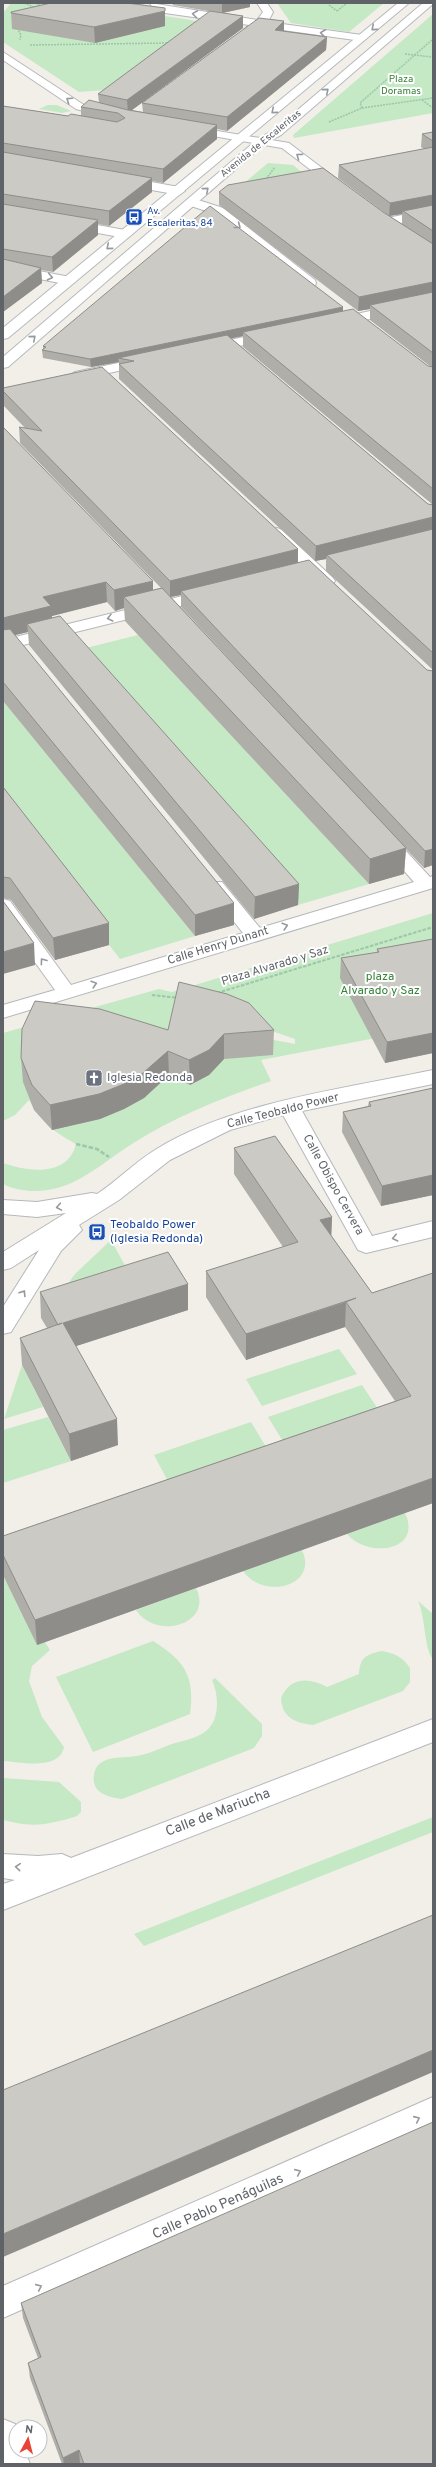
<svg xmlns="http://www.w3.org/2000/svg" width="436" height="2467" viewBox="0 0 436 2467" font-family="Overpass,sans-serif">
<style>
.green{fill:#c5e8c5;fill-rule:evenodd}
.lines{fill:none;stroke-linecap:round;stroke-linejoin:round}
.street-casing{stroke:#b5b8bc;stroke-width:2}
.secondary-casing{stroke:#b6babf;stroke-width:2}
.path-far2{stroke:#9cc7a9;stroke-width:1.5;stroke-dasharray:2 1;stroke-linecap:butt}
.path-far1{stroke:#9cc7a9;stroke-width:2;stroke-dasharray:3.5 1.5;stroke-linecap:butt}
.path{stroke:#9cc7a9;stroke-width:2.5;stroke-dasharray:4.5 2;stroke-linecap:butt}
.street{fill:#fff;fill-rule:evenodd}
.secondary{fill:#fff;fill-rule:evenodd}
.wall{fill:#afaea9;fill-rule:evenodd}
.shaded-wall{fill:#8f8d8a}
.building{fill:#cccac5;stroke:#8f8d8a}
.oneway{stroke:#979a9d}
.labels{text-anchor:middle;dominant-baseline:central;stroke-width:4;stroke-linejoin:round;paint-order:stroke}
.far-park-label{font-size:10px;fill:#348238;stroke:#fff}
.far-street-label{font-size:10px;fill:#5f6368;stroke:#fff}
.far-transit-label{font-size:10px;fill:#164399;stroke:#fff;text-anchor:start}
.street-label{font-size:12px;fill:#5f6368;stroke:#fff}
.park-label{font-size:12px;fill:#348238;stroke:#fff}
.worship-label{font-size:12px;fill:#5b616d;stroke:#fff;text-anchor:start}
.transit-label{font-size:12px;fill:#164399;stroke:#fff;text-anchor:start}
.near-street-label{font-size:14px;fill:#5f6368;stroke:#fff}
</style>
<rect width="100%" height="100%" fill="#f1efe8"/>
<path class="green" d="M11,3H142L152,14L209,23L118,89L79,92L3,42V13Z
M277,3H384L349,32L291,23Z
M433,14V113L294,138L293,135Z
M48,105H57L71,111L62,113L39,109Z
M268,163L293,165L310,179L230,195Z
M138,635L369,884L298,905L74,651Z
M3,701L195,936L120,959L3,807Z
M433,913V1027L261,1060L271,1081C224,1097 177,1116 135,1142C110,1157 85,1181 57,1188C40,1193 18,1192 3,1184V1163C28,1172 68,1177 76,1144C55,1133 40,1121 29,1100L15,1115L3,1121V1033L159,989L172,992ZM263,1028L295,1039V1044L269,1039Z
M111,1240L133,1280L52,1306L75,1274Z
M339,1349L357,1374L262,1406L246,1379Z
M22,1365L43,1407L4,1419Z
M362,1385L380,1412L284,1443L268,1417Z
M48,1417L71,1461L3,1483V1430Z
M251,1422L268,1450L169,1483L154,1455Z
M405,1513C423,1551 368,1559 347,1534Z
M302,1550C319,1587 263,1600 243,1571Z
M3,1575L50,1650L32,1666L29,1681L42,1717L64,1747C59,1771 21,1762 3,1761Z
M196,1588C214,1624 156,1641 136,1610Z
M418,1601L433,1614V1659C424,1650 426,1618 418,1601Z
M153,1641C185,1661 195,1676 190,1714L93,1752L56,1677Z
M381,1651C394,1653 403,1657 410,1668V1682L403,1691L313,1725C296,1723 282,1718 281,1698C290,1677 309,1677 327,1687L359,1674C360,1658 365,1655 381,1651Z
M215,1678L262,1724V1736L254,1748L122,1799C108,1797 91,1793 94,1775C95,1769 97,1765 102,1762C113,1756 125,1758 137,1756C149,1754 161,1748 172,1744C182,1741 198,1738 206,1731C220,1720 219,1695 212,1680Z
M3,1778L59,1782L81,1802V1812L77,1816C48,1825 33,1828 3,1820Z
M433,1817V1832L144,1946L134,1934Z"/>
<g class="lines">
<defs>
<path id="street" d="M150,3L257,20L263,12L257,3H267L273,12L268,22L362,35L367,38L362,41L261,27L249,33L244,30L249,25L158,12L154,11Z
M3,52L84,105L115,115L109,118L76,109L3,60Z
M188,126L289,143L347,187L341,191L337,190L282,148L184,131V127Z
M123,177L179,187L185,191L179,195L119,184L117,181Z
M192,198L223,208L315,280L316,283L315,286H305L215,214L188,205L186,202Z
M433,209V217L387,226L381,222L387,218Z
M69,220L125,230L131,234L125,238L65,227L63,224Z
M3,264L70,277L76,281L70,285L3,272Z
M433,297V305L334,327L327,323L334,319Z
M272,331L277,332L279,335L277,338L206,353L199,349L206,345Z
M147,357L152,358L154,361L152,364L75,380L68,376L75,372Z
M277,528L282,530L333,578L335,581L333,584H321L272,536L269,533L272,530Z
M211,589L217,591L219,594L217,597L3,650V640Z
M385,834L391,835L430,877L433,876V888L3,1018V1005L55,990L3,918V899L10,901L71,985L243,933L206,886L208,882H222L260,928L414,882L376,839L379,835Z
M433,1070V1084L302,1111L372,1236L433,1221V1237L366,1253L358,1250L283,1115L230,1130L170,1160L119,1200L79,1225L82,1230L61,1251L11,1332L3,1334V1307L39,1250L11,1268L3,1270V1252L66,1213L37,1217L3,1214V1200L37,1202L92,1193L97,1194C117,1181 134,1163 155,1150C232,1102 344,1089 433,1070Z
M433,1719V1742L3,1910V1884L15,1880L3,1878V1854L38,1856L62,1854L71,1858Z
M433,2097V2127L3,2318V2286Z
M3,2419L15,2424L16,2451H25L30,2464H3Z"/>
<path id="secondary" d="M398,3H409L8,338L3,339V328Z
M423,3L433,4L281,135L267,142L8,367L3,368V357L259,138L273,131Z"/>
</defs>
<use href="#street" class="street-casing"/>
<use href="#secondary" class="secondary-casing"/>
<path class="path-far2" d="M24,3L36,8
M35,3L41,6
M329,5L337,11
M337,11L347,3
M17,28L21,35L20,40
M30,45L169,43
M405,54L433,57
M422,100L433,108
M362,108L360,103L433,39
M329,122L362,108L433,98
M266,179L275,167"/>
<path class="path-far1" d="M217,993L433,927
M152,995L179,998"/>
<path class="path" d="M76,1144L97,1149L109,1157"/>
<use href="#street" class="street"/>
<use href="#secondary" class="secondary"/>
</g>
<path class="wall" d="M172,3H250V7L223,13L243,16V28L132,110L143,112L142,103L284,21V31L327,37L326,50L227,131L217,129V139L163,183L152,181V192L109,226L98,224V235L53,272L41,270L42,283L3,312V106L68,116H81V107L99,103L98,94L214,12L173,5Z
M11,12L165,26L95,43L12,29Z
M433,132V505L243,347V336L231,338L428,504L433,505V670L326,571V559L315,561L119,379V362L91,367L43,358L42,350L43,349V346L343,307V311L428,366L431,367L370,320V309L358,311L219,205V192L383,212L402,224V214L389,216L338,178L339,165L424,149L421,147L422,134Z
M3,388L298,549V562L427,670L433,671V865L424,868L406,849L404,874L369,884L125,621L124,608L115,611L107,602L52,616V618L299,884L298,905L254,919L29,645L28,632L15,635L234,925L195,936L3,701V427L153,590L161,588L20,443L19,427L25,428L3,405ZM181,595V607L305,740L171,597Z
M3,787L109,945L55,960L11,900L3,898Z
M433,939V1053L385,1063L340,978L341,958L377,953V949Z
M168,1030H274L273,1055L224,1059L209,1075L190,1085L169,1075L144,1098L124,1109L100,1119L52,1130L34,1110L23,1082L21,1058Z
M433,1088V1195L381,1206L342,1132L343,1112L368,1106L369,1102Z
M234,1148L332,1217L331,1236L372,1293L433,1273V1503L37,1645L3,1575V1536L395,1401L345,1327L246,1360L206,1297V1271L283,1247L234,1174Z
M188,1284V1310L76,1346L118,1445L71,1461L22,1365L20,1338L47,1328L41,1318L40,1292Z
M21,2303L433,2464H62L30,2378L28,2363L38,2358L23,2318Z"/>
<path class="shaded-wall" d="M222,3H250V7L222,13Z
M165,11V26L95,43L94,27Z
M243,16V28L128,113L127,100Z
M284,21V34L275,30Z
M327,37L326,50L227,131V117Z
M217,125V139L163,183V169Z
M152,178V192L109,226V211Z
M433,195V208L403,211L402,214L389,216L390,203Z
M98,220V235L53,272L52,257Z
M41,268L42,283L3,312V297Z
M433,282V296L370,305V309L358,311L359,297Z
M343,307V315L243,332V336L127,360L118,358L119,362L91,367L90,359Z
M433,517V532L327,555L326,559L315,561L316,546Z
M298,549V565L181,591V595L170,597V581Z
M153,581V601L124,597V608L115,611L114,590Z
M106,582L107,602L52,616V626L27,624L28,632L3,638V618L43,597Z
M406,848L404,874L369,884L370,859Z
M433,849V865L424,868L425,851Z
M299,884L298,905L254,919L255,897Z
M234,903V925L195,936V915Z
M109,923V945L55,960L53,938Z
M34,943L35,965L3,974V952Z
M433,1033V1053L385,1063L387,1042Z
M224,1034V1059L209,1075L190,1085L189,1060Z
M168,1051L169,1075L144,1098L124,1109L100,1119L52,1130L50,1105Z
M433,1175V1195L381,1206L382,1186Z
M332,1217L331,1243L320,1220Z
M188,1284V1310L64,1350L63,1323Z
M346,1302L345,1327L246,1360V1334Z
M117,1419L118,1445L71,1461L69,1434Z
M433,1478V1503L37,1645L35,1620Z
M433,2050V2072L3,2257V2234Z
M79,2450L80,2464H64L63,2458Z"/>
<path class="building" d="M51,3H127L165,8V11L94,27L11,13V12Z
M210,11L243,16L127,100L98,94Z
M259,18L284,21L275,30L327,37L227,117L142,103Z
M89,100L128,110L217,125L163,169L3,143V106L68,116L71,114L117,122L125,118L118,113L81,107Z
M433,132V141L422,134Z
M433,147V195L390,203L339,165Z
M3,152L152,178L109,211L3,194Z
M323,168L383,212L433,244V282L359,297L219,192L228,185Z
M3,204L98,220L52,257L3,249Z
M433,205V231L403,211Z
M210,206L343,307L90,359L42,350L46,347L43,346Z
M3,259L41,268L3,297Z
M433,292V353L370,305Z
M353,309L428,366L433,367V489L243,332Z
M227,335L428,504L433,505V517L316,546L119,364L134,361L118,358Z
M102,367L298,549L170,581L19,427L42,431L3,391V388Z
M3,427L153,581L114,590L106,582L43,597L51,606L3,618Z
M433,529V653L327,555Z
M309,560L427,670L433,671V849L425,851L181,591Z
M162,588L406,848L370,859L124,597Z
M60,616L299,884L255,897L27,624Z
M10,629L234,903L195,915L3,682V630Z
M3,787L109,923L53,938L10,878L3,877Z
M3,901L34,943L3,952Z
M433,939V1033L387,1042L341,958L379,952L377,949Z
M179,982L227,994L249,1003L274,1030L224,1034L209,1050L189,1060L168,1051L143,1073L124,1084L99,1094L50,1105L32,1085L21,1058L22,1029L35,1001L100,1009L168,1030Z
M433,1088V1175L382,1186L343,1112L371,1106L369,1102Z
M275,1136L332,1217L320,1220L372,1293L433,1273V1478L35,1620L3,1555V1536L411,1396L346,1302L356,1298L246,1334L206,1271L298,1242L234,1148Z
M168,1252L188,1284L63,1323L117,1419L69,1434L20,1338L62,1323L58,1325L40,1292Z
M433,1915V2050L3,2234V2090Z
M433,2122V2464H84L79,2450L63,2458L28,2363L41,2357L21,2303Z"/>
<defs><path id="oneway-chevron" d="M-2-3.5L2.5 0L-2 3.5" fill="none" stroke-width="1.6" stroke-linecap="round" stroke-linejoin="round"/></defs>
<g class="oneway">
<use href="#oneway-chevron" transform="translate(195 14) rotate(-172)"/>
<use href="#oneway-chevron" transform="translate(374 28) rotate(140)"/>
<use href="#oneway-chevron" transform="translate(323 33) rotate(-172)"/>
<use href="#oneway-chevron" transform="translate(326 91) rotate(-40)"/>
<use href="#oneway-chevron" transform="translate(69 100) rotate(-146)"/>
<use href="#oneway-chevron" transform="translate(274 111) rotate(140)"/>
<use href="#oneway-chevron" transform="translate(299 156) rotate(-144)"/>
<use href="#oneway-chevron" transform="translate(206 190) rotate(-41)"/>
<use href="#oneway-chevron" transform="translate(238 226) rotate(38)"/>
<use href="#oneway-chevron" transform="translate(109 247) rotate(140)"/>
<use href="#oneway-chevron" transform="translate(50 277) rotate(11)"/>
<use href="#oneway-chevron" transform="translate(33 338) rotate(-41)"/>
<use href="#oneway-chevron" transform="translate(110 618) rotate(166)"/>
<use href="#oneway-chevron" transform="translate(285 926) rotate(-17)"/>
<use href="#oneway-chevron" transform="translate(43 961) rotate(-126)"/>
<use href="#oneway-chevron" transform="translate(94 984) rotate(-17)"/>
<use href="#oneway-chevron" transform="translate(59 1207) rotate(170)"/>
<use href="#oneway-chevron" transform="translate(395 1238) rotate(167)"/>
<use href="#oneway-chevron" transform="translate(23 1293) rotate(-58)"/>
<use href="#oneway-chevron" transform="translate(18 1867) rotate(-175)"/>
<use href="#oneway-chevron" transform="translate(417 2119) rotate(-24)"/>
<use href="#oneway-chevron" transform="translate(298 2172) rotate(-24)"/>
<use href="#oneway-chevron" transform="translate(39 2287) rotate(-24)"/>
</g>
<defs>
<symbol id="bus-square" viewBox="-11 -11 22 22"><rect x="-9" y="-9" width="18" height="18" rx="4" fill="#1a4fb4" stroke="#fff"/><path d="M-5-6H5V4H4V6H2V4H-2V6H-4V4H-5ZM-3.5-4V0h7V-4ZM-3.5 1.2v1.5H-2V1.2ZM2 1.2v1.5H3.5V1.2Z" fill="#fff"/></symbol>
<symbol id="church-square" viewBox="-11 -11 22 22"><rect x="-9" y="-9" width="18" height="18" rx="4" fill="#6b7280" stroke="#fff"/><path d="M-1.2-6h2.4v3.5h3.3v2.4h-3.3V6h-2.4V-.1h-3.3v-2.4h3.3Z" fill="#fff"/></symbol>
</defs>
<g fill-rule="evenodd">
<use href="#bus-square" x="124" y="207" width="20" height="20"/>
<use href="#church-square" x="84" y="1068" width="20" height="20"/>
<use href="#bus-square" x="87" y="1222" width="20" height="20"/>
</g>
<g class="labels">
<g class="far-park-label">
<text x="401" y="79">Plaza<tspan x="401" dy="12">Doramas</tspan></text>
</g>
<g class="far-street-label">
<text transform="translate(261 144) rotate(-39)">Avenida de Escaleritas</text>
</g>
<g class="far-transit-label">
<text x="147" y="211">Av.<tspan x="147" dy="12">Escaleritas, 84</tspan></text>
</g>
<g class="street-label">
<text transform="translate(218 946) rotate(-17)">Calle Henry Dunant</text>
<text transform="translate(275 966) rotate(-17)">Plaza Alvarado y Saz</text>
<text transform="translate(283 1111) rotate(-14)">Calle Teobaldo Power</text>
<text transform="translate(333 1185) rotate(61)">Calle Obispo Cervera</text>
</g>
<g class="park-label">
<text x="380" y="977">plaza<tspan x="380" dy="14">Alvarado y Saz</tspan></text>
</g>
<g class="worship-label">
<text x="107" y="1078">Iglesia Redonda</text>
</g>
<g class="transit-label">
<text x="110" y="1225">Teobaldo Power<tspan x="110" dy="14">(Iglesia Redonda)</tspan></text>
</g>
<g class="near-street-label">
<text transform="translate(218 1813) rotate(-21)">Calle de Mariucha</text>
<text transform="translate(218 2207) rotate(-24)">Calle Pablo Penáguilas</text>
</g>
</g>
<rect width="436" height="2467" fill="none" stroke="#5f6368" stroke-width="8"/>
<g transform="translate(28 2439) rotate(7)"><circle r="19" fill="#ffffff" stroke="#bfc1c3"/>
<path d="M0-3L7 15L0 10L-7 15Z" fill="#ea4335"/>
<text y="-6" font-size="11" font-weight="bold" text-anchor="middle" fill="#5f6368">N</text>
</g>
</svg>
